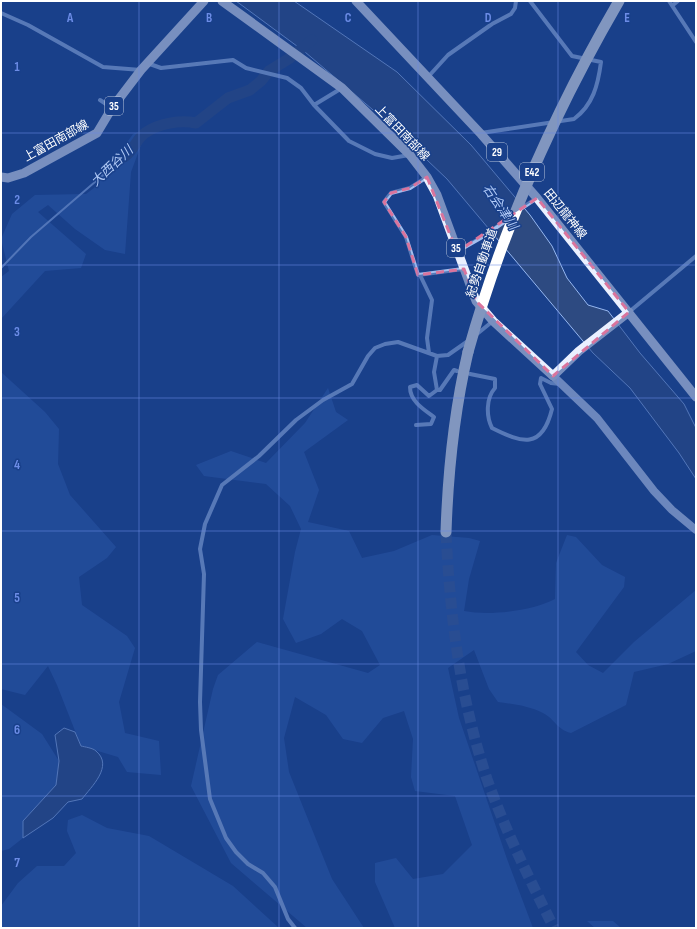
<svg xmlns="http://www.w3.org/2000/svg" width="697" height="929" viewBox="0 0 697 929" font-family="'Sofia Sans Condensed','Noto Sans JP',sans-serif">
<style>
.green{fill:#2c59a9}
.water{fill:#2d4a81;stroke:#96b7f0}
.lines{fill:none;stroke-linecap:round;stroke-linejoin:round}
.stream{stroke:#96b7f0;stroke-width:2}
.river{stroke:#2d4a81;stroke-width:11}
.highway-tunnel{stroke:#3c5d9c;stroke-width:11;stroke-dasharray:11 5.5;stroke-linecap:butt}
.street{stroke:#a3beee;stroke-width:4}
.secondary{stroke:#d0defa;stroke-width:8}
.primary{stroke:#eaf0ff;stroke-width:9}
.highway{stroke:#fff;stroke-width:11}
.highway-bridge{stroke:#fff;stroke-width:11}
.marked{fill:none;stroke:#da749d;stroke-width:3;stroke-dasharray:8 5;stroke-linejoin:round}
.grid{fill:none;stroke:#6c8ce6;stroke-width:1;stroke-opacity:0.55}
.labels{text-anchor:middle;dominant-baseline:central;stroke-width:3;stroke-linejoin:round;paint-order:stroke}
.shield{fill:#19408b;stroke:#bac6dc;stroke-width:1}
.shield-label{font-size:11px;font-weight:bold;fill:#fff}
.street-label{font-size:12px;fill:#fff;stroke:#19408b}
.water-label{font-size:13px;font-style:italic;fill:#afc8f5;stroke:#19408b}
.grid-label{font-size:13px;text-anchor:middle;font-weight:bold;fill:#6c8ce6;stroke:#19408b;stroke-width:3;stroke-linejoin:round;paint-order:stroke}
</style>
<rect width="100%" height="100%" fill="#19408b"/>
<path class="green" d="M147,129L131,172L125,254L105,250L75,229L48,205L38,212L86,254L81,268L45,271L1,319V277L9,271L1,239L12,214L35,195L86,194L94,188L133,134Z
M1,372L45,412L59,429L58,464L70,495L116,547L107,558L79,577L82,605L127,636L135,648L119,702L125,733L159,741L161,775L127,772L118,757L81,746L57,685L48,666L25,695L1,689Z
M328,388L336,412L348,420L304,452L319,490L308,522L349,531L362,558L394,551L432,535L469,538L480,541L469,579L464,611C489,616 533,611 555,599L556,563L567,535L576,537L602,565L625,577L624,587L576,652L588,665L603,673L634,642L696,590V651L668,664L634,672L626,705L571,733C556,729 555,719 543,713C529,706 513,704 498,702L489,689L474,650L448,668L459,718L507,859L533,928H395L375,882V863L396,858L413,879L443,874L472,845L455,796L415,791L411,777L413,739L404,711L383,718L362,743L343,739L326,715L295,697L284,738L289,772L332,879L364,928H307L231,863L191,786L213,689L218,675L257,642L368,673L380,665L362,631L342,619L321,634L296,643L283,619L295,552L301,529L290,506L266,484L204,476L196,465L231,451L266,463L305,423Z
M1,704L42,734L59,761L56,785L23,821V838L9,849L1,851Z
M82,815L107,828L149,836L233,886L279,928H1V906L18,883L37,866H64L76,853L67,831L68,820Z
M587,921H613L621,928H595Z"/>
<path class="water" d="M236,1H294L397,72L471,145L530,215L552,246L567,278L588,305L608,311L640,353L684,404L696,428V479L679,453L630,388L593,353L447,179L386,121L305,52Z
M64,728L75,732L81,746C85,747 93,748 96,751C114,766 91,787 82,799L68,802L53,818L23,838V821L56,785L59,761L55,735Z"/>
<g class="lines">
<path class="stream" d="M1,268L31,237L124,157"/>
<path class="river" d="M124,157C134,151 136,139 145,133C159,123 180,120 196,123L228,98L250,90L261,81L269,71L290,58L312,40"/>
<path class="highway-tunnel" d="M446,532C450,617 460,698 487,779C505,830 530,880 554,928"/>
<path class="street" d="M669,1L696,42
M673,5L678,1
M1,13L28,25L103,67L141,70
M147,63L161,68L233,60L246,68L287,78L301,88L314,105L349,141L375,154L392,158L409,155
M428,77L448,55L492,24L511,14L515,8L516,1
M100,100L112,108
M314,105L342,88
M481,133L574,119C593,105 598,85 601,62L572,56L530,1
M427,177L410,188L391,193L384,202L406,237L418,275L463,269
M519,210L537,198
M458,251L484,236L511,217
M420,275L432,300L427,338L429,353
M629,312L696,256
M477,334L493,321
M470,374L495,379V388C486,398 486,416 492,428C522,443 542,450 552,409L540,384L541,378L551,383L560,384
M437,390H440L454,370L457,371
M416,425L431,424L434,417C423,409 410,401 410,387L417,385L429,396L437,390L434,372L437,356
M295,928L288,919L275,887L263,873L248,864L236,852L226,838L210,799L201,730L200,702L204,574L200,549L205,524L222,485L259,456L296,420L323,400L352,384L368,356L375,348L385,344L398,342L437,356L448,355L468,341"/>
<path class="secondary" d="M553,376L597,418L654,491L672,510L696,530"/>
<path class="primary" d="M222,1L342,88L410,155L427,177L437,195L476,301L493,321L553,376L579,351L629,312
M356,1L481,134L537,198L696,397
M1,177L8,178L24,173L97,133L112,108L141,70L204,1"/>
<path class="highway" d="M446,532C448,471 454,412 468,352"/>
<path class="highway-bridge" d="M468,352C502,230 555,111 619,1"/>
</g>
<path d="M0 0H697V929H0ZM427,177L457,252L537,198L629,312L553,376L476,301L464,269L418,275L406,237L384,202L391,193L410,188Z" fill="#19408b" fill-opacity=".55" fill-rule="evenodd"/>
<path class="marked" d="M427,177L457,252L537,198L629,312L553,376L476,301L464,269L418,275L406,237L384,202L391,193L410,188Z"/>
<path class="grid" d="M139,1V928M279,1V928M418,1V928M558,1V928M1,133H696M1,265H696M1,398H696M1,531H696M1,664H696M1,796H696"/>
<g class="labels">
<g class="shield">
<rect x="105" y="97" width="18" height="18" rx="3"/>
<rect x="487" y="143" width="20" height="18" rx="3"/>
<rect x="520" y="163" width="24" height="18" rx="3"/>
<rect x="447" y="239" width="18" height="18" rx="3"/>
</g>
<g class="shield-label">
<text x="114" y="106">35</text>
<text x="497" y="152">29</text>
<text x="532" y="172">E42</text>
<text x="456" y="248">35</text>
</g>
<g class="street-label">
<text transform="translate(402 133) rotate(46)">上富田南部線</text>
<text transform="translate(56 141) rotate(-29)">上富田南部線</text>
<text transform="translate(565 214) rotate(51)">田辺龍神線</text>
<text transform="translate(482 263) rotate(-71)">紀勢自動車道</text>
</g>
<g class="water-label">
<text transform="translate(112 166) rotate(-43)">大西谷川</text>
<text transform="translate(500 207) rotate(56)">右会津川</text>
</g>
</g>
<g class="grid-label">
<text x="70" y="22">A</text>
<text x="209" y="22">B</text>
<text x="348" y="22">C</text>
<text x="488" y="22">D</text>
<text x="627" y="22">E</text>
<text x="17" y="71">1</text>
<text x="17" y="204">2</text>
<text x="17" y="336">3</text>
<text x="17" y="469">4</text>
<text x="17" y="602">5</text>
<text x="17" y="734">6</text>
<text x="17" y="867">7</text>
</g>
<rect width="697" height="929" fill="none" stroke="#ffffff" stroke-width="4"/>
</svg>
